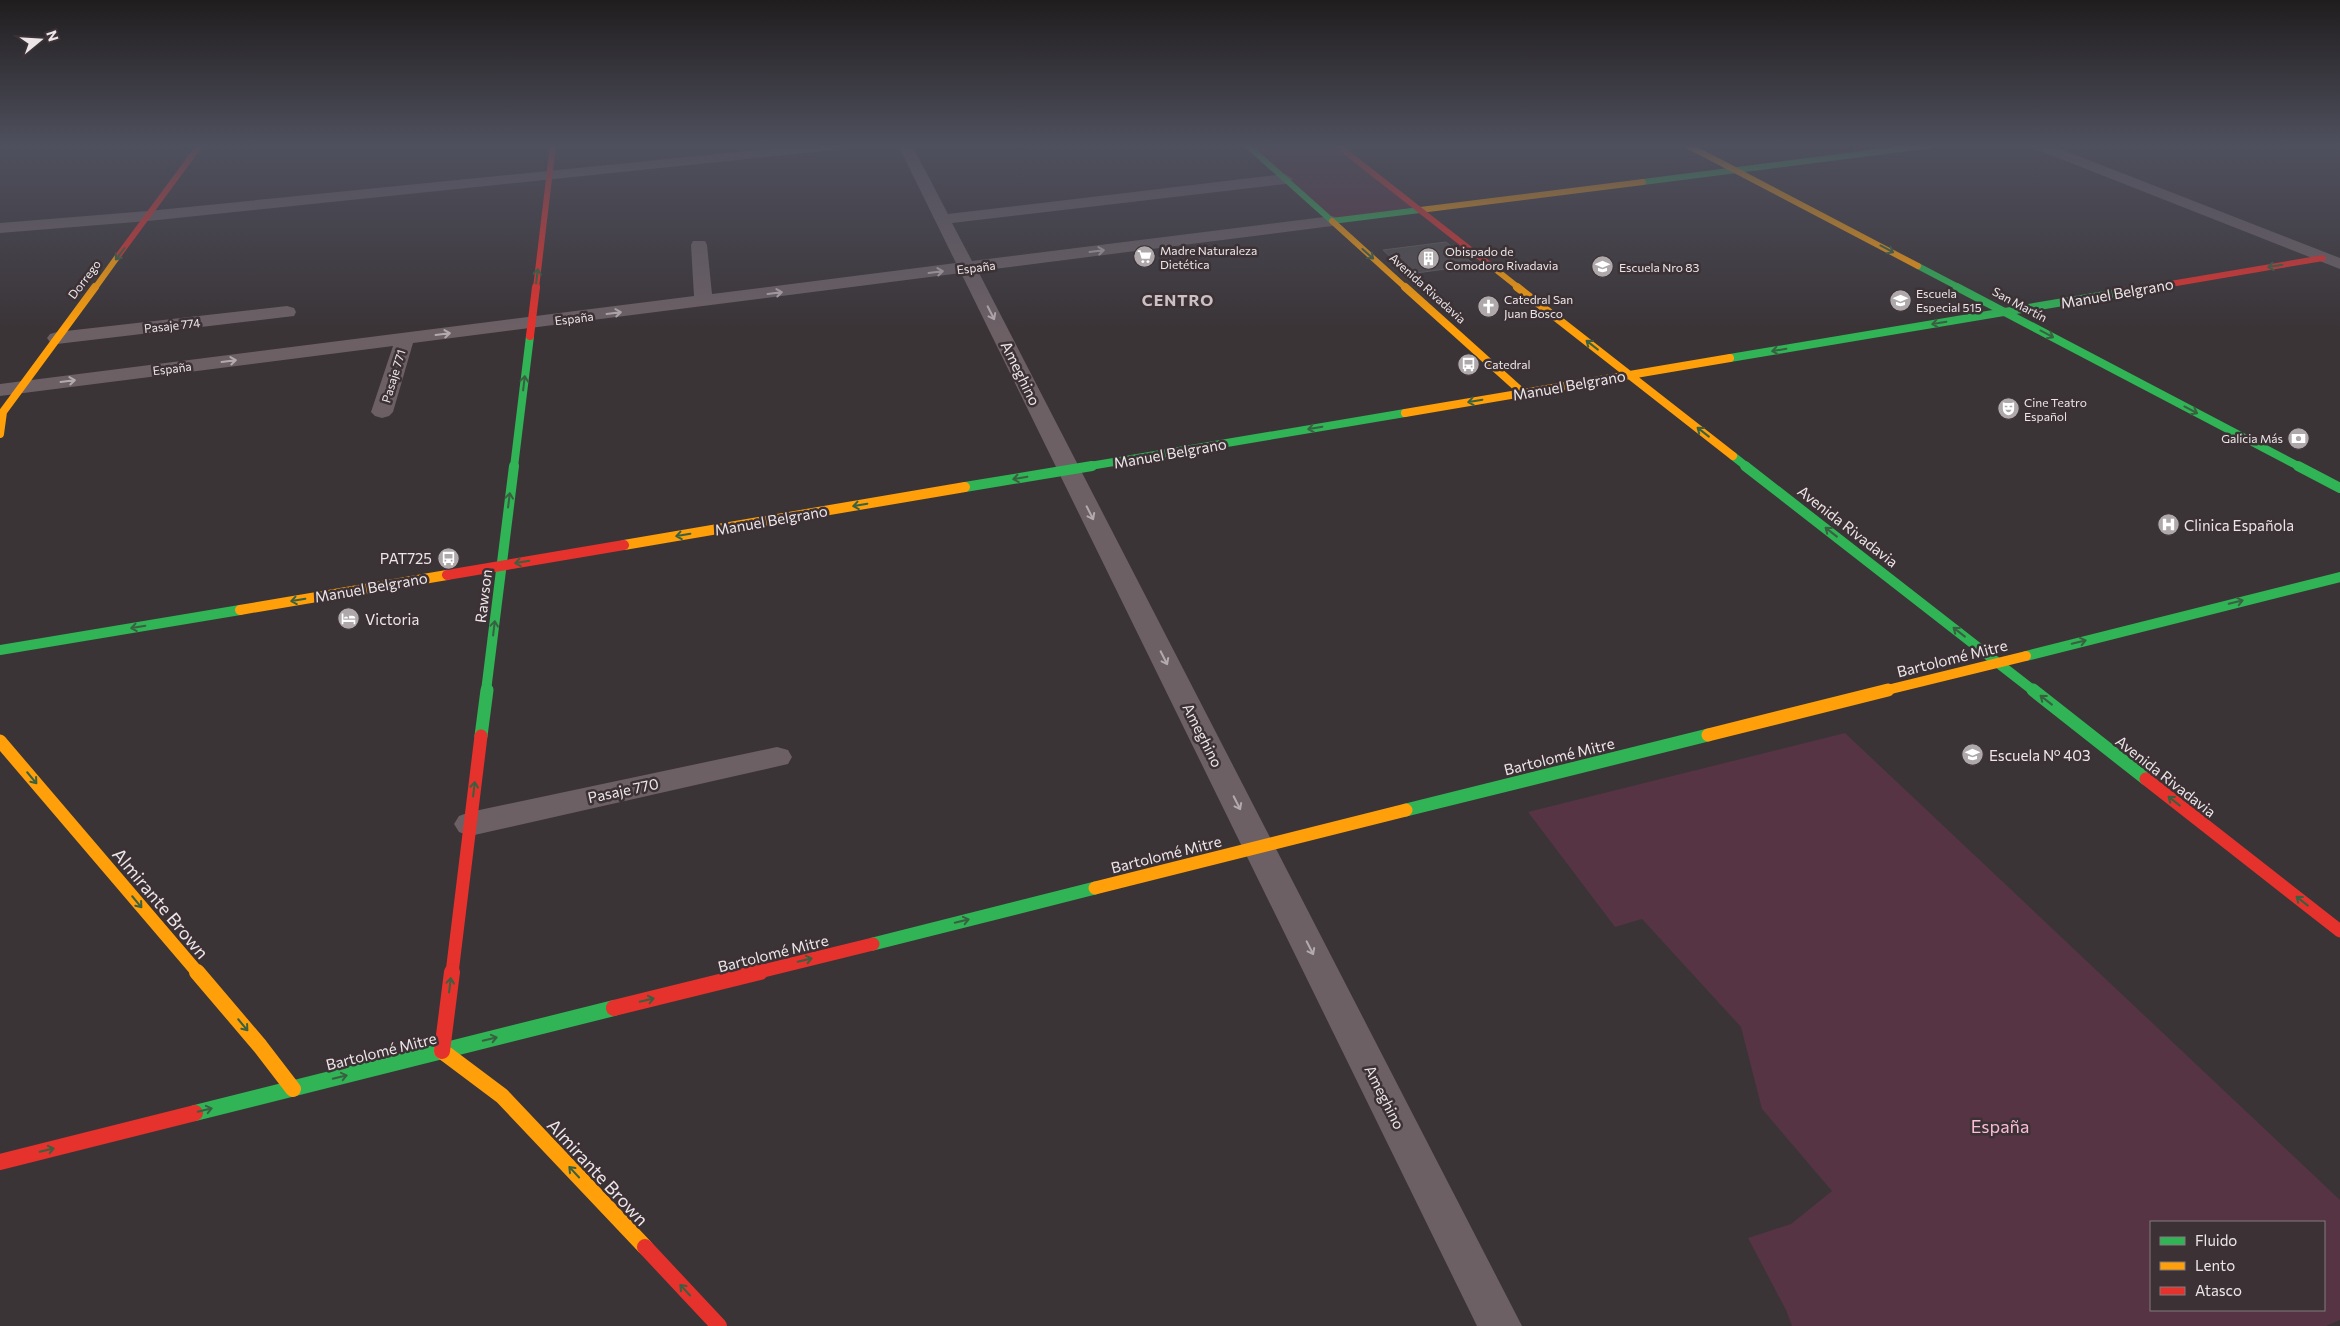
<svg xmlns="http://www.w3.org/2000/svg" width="2340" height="1326" viewBox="0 0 2340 1326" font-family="Commissioner,sans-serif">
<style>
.green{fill:#563443;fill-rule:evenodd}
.building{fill:#504b4d;stroke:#605c5e}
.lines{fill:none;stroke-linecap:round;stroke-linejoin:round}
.street{fill:#6c6065;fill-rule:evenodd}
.fast-far4{stroke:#30b455;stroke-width:6}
.fast-far3{stroke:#30b455;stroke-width:8}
.fast-far2{stroke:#30b455;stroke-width:10}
.fast-far1{stroke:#30b455;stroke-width:13}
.fast{stroke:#30b455;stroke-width:16}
.slow-far4{stroke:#ff9f0a;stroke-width:6}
.slow-far3{stroke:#ff9f0a;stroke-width:8}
.slow-far2{stroke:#ff9f0a;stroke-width:10}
.slow-far1{stroke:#ff9f0a;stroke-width:13}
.slow{stroke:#ff9f0a;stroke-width:16}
.jam-far4{stroke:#e5322d;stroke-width:6}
.jam-far3{stroke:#e5322d;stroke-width:8}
.jam-far2{stroke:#e5322d;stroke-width:10}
.jam-far1{stroke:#e5322d;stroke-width:13}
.jam{stroke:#e5322d;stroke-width:16}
.oneway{stroke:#386041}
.oneway2{stroke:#b2aaad}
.labels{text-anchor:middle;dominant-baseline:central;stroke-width:5;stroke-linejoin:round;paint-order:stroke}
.far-poi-label{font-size:12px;fill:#ece6e8;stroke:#3c3236;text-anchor:start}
.far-street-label{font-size:12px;fill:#ece6e8;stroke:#3c3236}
.street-label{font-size:15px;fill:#ece6e8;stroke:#3c3236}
.poi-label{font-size:15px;fill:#ece6e8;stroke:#3c3236;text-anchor:start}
.far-district-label{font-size:16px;font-weight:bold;letter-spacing:1px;fill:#ccc0c4;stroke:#3c3236}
.near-street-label{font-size:18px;fill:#ece6e8;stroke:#3c3236}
.near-park-label{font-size:18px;fill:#fabcd6;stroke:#3c3236}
</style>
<rect width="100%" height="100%" fill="#3a3437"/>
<path class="green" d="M1247,145H1337L1420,210L1332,221Z
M1845,733L2340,1200V1320L2326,1326H1792L1786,1310L1748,1238L1791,1224L1832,1191L1762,1109L1741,1027L1642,919L1615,927L1528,812ZM2324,1222V1310H2151V1222Z"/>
<path class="building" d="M1446,242L1475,265L1409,274L1383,250Z"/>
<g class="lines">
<path class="street" d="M806,145H851L844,149L148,221L0,233V223L148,211Z
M898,145H912L948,214L1285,174L1293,179L1285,184L952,223L972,261L1332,216L1338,218L1340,221L1338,224L1332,226L978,271L1522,1326H1477L961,273L413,343L393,412L389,416L382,418L375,416L371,412L393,346L0,396V384L694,296L691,245L693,241H705L707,245L712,294L956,263Z
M2031,145H2050L2340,258V269L2033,148Z
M287,306L294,308L296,312L294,316L57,344L50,342L47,338L50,334L57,332Z
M777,747L788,750L792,757L788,764L470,836L459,832L454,824L459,816L470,812Z"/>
<path class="fast-far4" d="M1247,145L1332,221L1420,210
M1643,182L1932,145
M1918,266L1960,288"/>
<path class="fast-far3" d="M1957,287L2300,467
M1730,358L2117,293
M1733,456L1747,467
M514,467L530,336
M1084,467L1405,413"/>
<path class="fast-far2" d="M1745,466L2034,691
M2298,466L2340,488
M965,487L1092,466
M0,650L240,610
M2026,656L2340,577
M486,691L514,466"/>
<path class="fast-far1" d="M2033,690L2146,779
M481,736L487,690
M1406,810L1708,735
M873,944L1095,888"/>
<path class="fast" d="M195,1113L614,1008"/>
<path class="slow-far4" d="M1687,145L1918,266
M1420,210L1643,182
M1332,221L1406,288
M1495,269L1519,288
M95,288L118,256"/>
<path class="slow-far3" d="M1405,287L1523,393
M1517,287L1733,456
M1405,413L1730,358
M0,434L3,412L95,287"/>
<path class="slow-far2" d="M624,545L965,487
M240,610L447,575
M1883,691L2026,656"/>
<path class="slow-far1" d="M1708,735L1888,690
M0,741L198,973
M1095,888L1406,810"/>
<path class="slow" d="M197,972L260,1046L293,1089
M442,1051L502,1096L645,1247"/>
<path class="jam-far4" d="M1337,145L1495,269
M118,256L200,145
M536,288L553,145
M2147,288L2323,258"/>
<path class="jam-far3" d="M2117,293L2155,287
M530,336L536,287"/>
<path class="jam-far2" d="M447,575L624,545"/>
<path class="jam-far1" d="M2146,779L2340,931
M452,973L481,736
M755,973L873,944"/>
<path class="jam" d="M614,1008L760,972
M442,1051L452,972
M0,1162L195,1113
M645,1247L719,1326"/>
</g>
<defs><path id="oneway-shaft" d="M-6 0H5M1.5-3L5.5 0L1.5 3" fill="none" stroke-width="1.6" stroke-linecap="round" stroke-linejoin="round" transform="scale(1.25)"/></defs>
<g class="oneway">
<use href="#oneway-shaft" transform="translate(1887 249) rotate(28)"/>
<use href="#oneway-shaft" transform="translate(120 254) rotate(127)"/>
<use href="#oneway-shaft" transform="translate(1368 254) rotate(42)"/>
<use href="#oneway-shaft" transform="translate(2275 266) rotate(170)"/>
<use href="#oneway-shaft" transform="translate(537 276) rotate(-83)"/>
<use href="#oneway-shaft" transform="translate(1939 323) rotate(170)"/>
<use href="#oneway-shaft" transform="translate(2047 334) rotate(28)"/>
<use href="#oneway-shaft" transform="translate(1592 345) rotate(-142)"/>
<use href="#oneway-shaft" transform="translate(1779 350) rotate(170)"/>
<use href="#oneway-shaft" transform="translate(524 383) rotate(-83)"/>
<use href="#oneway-shaft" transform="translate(1475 401) rotate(170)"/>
<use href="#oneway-shaft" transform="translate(2191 410) rotate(28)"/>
<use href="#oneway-shaft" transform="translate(1315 428) rotate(170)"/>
<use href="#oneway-shaft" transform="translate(1703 432) rotate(-142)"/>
<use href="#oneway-shaft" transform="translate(1020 478) rotate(170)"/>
<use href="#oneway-shaft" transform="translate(509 500) rotate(-83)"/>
<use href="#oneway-shaft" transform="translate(860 505) rotate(170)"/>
<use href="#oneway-shaft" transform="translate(1831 532) rotate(-142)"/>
<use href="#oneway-shaft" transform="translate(683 535) rotate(170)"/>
<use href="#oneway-shaft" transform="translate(522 562) rotate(170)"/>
<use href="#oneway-shaft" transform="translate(298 600) rotate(170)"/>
<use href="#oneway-shaft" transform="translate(2236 602) rotate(-14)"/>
<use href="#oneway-shaft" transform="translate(138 627) rotate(170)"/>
<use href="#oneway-shaft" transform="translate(494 628) rotate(-83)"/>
<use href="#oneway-shaft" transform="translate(1959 632) rotate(-142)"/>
<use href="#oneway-shaft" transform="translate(2079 642) rotate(-14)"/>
<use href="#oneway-shaft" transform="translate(2046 700) rotate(-142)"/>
<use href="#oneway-shaft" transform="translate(32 778) rotate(50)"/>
<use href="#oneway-shaft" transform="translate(474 789) rotate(-83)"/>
<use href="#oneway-shaft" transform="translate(2174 801) rotate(-142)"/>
<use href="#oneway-shaft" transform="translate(2302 901) rotate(-142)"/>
<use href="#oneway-shaft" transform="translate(137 902) rotate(50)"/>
<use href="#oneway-shaft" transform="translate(962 921) rotate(-14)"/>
<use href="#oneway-shaft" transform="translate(805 960) rotate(-14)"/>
<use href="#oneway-shaft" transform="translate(450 985) rotate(-83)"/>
<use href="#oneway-shaft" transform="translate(647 1000) rotate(-14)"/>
<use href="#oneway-shaft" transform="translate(243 1025) rotate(50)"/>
<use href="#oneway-shaft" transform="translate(490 1039) rotate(-14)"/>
<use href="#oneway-shaft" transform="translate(340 1077) rotate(-14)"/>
<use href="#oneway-shaft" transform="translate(205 1110) rotate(-14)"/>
<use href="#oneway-shaft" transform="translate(47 1150) rotate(-14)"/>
<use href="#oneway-shaft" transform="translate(574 1172) rotate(-133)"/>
<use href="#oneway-shaft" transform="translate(685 1290) rotate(-133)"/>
</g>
<g class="oneway2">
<use href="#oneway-shaft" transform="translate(1097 251) rotate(-7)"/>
<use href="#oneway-shaft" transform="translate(936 272) rotate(-7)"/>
<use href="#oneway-shaft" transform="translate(775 293) rotate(-7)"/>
<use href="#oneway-shaft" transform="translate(614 313) rotate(-7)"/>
<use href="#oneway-shaft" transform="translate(991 313) rotate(63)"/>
<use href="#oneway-shaft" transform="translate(443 334) rotate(-7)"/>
<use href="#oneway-shaft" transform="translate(229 361) rotate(-7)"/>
<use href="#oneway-shaft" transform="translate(68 381) rotate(-7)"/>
<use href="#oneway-shaft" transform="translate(1090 513) rotate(63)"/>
<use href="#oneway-shaft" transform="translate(1164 658) rotate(63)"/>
<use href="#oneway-shaft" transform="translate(1237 803) rotate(63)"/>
<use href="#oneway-shaft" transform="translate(1310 948) rotate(63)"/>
</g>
<linearGradient id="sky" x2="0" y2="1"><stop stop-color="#201d1e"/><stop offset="0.44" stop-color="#4f505e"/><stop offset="1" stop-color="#4f505e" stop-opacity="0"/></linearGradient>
<rect width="2340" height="330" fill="url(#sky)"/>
<defs>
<symbol id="supermarket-disc" viewBox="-11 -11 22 22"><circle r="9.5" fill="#aea8aa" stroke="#3c3236"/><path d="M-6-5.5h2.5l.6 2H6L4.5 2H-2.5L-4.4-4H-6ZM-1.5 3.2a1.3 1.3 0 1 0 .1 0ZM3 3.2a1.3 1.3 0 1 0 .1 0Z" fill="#fff"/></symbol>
<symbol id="building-disc" viewBox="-11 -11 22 22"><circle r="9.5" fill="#aea8aa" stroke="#3c3236"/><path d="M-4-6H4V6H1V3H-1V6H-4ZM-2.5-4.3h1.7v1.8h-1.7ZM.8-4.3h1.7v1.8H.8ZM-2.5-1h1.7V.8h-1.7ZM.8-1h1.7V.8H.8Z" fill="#fff"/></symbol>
<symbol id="school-disc" viewBox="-11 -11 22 22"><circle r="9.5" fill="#aea8aa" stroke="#3c3236"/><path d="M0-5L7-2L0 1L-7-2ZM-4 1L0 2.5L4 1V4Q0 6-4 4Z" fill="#fff"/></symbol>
<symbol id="church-disc" viewBox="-11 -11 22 22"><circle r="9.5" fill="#aea8aa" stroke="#3c3236"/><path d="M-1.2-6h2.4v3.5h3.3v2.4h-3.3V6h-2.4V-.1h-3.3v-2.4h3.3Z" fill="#fff"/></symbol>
<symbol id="bus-disc" viewBox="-11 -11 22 22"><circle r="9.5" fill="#aea8aa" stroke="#3c3236"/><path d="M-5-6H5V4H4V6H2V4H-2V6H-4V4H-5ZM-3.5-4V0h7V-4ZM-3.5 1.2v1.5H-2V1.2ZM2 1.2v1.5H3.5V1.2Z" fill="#fff"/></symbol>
<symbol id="theatre-disc" viewBox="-11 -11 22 22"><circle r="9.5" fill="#aea8aa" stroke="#3c3236"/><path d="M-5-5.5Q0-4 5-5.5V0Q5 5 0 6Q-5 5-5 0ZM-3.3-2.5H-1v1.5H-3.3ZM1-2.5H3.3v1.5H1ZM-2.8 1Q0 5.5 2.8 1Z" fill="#fff"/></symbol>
<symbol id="bank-disc" viewBox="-11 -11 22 22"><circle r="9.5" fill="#aea8aa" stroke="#3c3236"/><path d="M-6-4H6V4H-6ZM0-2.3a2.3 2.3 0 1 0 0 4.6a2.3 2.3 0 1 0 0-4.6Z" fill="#fff"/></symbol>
<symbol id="hospital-disc" viewBox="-11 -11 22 22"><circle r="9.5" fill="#aea8aa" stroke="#3c3236"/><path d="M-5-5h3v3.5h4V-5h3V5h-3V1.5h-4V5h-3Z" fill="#fff"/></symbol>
<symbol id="hotel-disc" viewBox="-11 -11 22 22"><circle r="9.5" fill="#aea8aa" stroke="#3c3236"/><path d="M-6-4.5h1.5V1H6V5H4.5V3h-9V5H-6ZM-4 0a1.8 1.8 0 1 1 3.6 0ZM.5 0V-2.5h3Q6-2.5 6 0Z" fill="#fff"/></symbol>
</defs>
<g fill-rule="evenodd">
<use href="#supermarket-disc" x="1132" y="244" width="25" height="25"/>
<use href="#building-disc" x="1416" y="246" width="25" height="25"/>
<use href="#school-disc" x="1590" y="254" width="25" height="25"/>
<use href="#school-disc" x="1888" y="288" width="25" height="25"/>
<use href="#church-disc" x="1476" y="294" width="25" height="25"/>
<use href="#bus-disc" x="1456" y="352" width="25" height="25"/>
<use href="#theatre-disc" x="1996" y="396" width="25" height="25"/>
<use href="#bank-disc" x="2286" y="426" width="25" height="25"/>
<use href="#hospital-disc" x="2156" y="512" width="25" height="25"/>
<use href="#bus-disc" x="436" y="546" width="25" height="25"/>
<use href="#hotel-disc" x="336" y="606" width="25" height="25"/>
<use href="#school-disc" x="1960" y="742" width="25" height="25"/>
</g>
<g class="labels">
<g class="far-poi-label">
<text x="1160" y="250">Madre Naturaleza<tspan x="1160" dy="14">Dietética</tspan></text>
<text x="1445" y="251">Obispado de<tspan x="1445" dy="14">Comodoro Rivadavia</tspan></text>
<text x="1619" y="267">Escuela Nro 83</text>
<text x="1916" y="293">Escuela<tspan x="1916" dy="14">Especial 515</tspan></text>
<text x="1504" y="299">Catedral San<tspan x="1504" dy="14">Juan Bosco</tspan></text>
<text x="1484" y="364">Catedral</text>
<text x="2024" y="402">Cine Teatro<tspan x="2024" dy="14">Español</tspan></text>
<text x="2283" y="438" text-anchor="end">Galicia Más</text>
</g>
<g class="far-street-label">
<text transform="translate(976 267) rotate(-7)">España</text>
<text transform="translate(84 279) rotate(-53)">Dorrego</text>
<text transform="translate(1428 288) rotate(42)">Avenida Rivadavia</text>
<text transform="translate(2020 304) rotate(28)">San Martín</text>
<text transform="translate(574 318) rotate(-7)">España</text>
<text transform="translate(172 325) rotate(-6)">Pasaje 774</text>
<text transform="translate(172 368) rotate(-7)">España</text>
<text transform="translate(393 376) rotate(-73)">Pasaje 771</text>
</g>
<g class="street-label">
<text transform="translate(2117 293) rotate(-10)">Manuel Belgrano</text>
<text transform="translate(1021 373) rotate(64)">Ameghino</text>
<text transform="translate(1569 385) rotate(-10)">Manuel Belgrano</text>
<text transform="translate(1170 453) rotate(-10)">Manuel Belgrano</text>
<text transform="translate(771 520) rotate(-10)">Manuel Belgrano</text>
<text transform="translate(1848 526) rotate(38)">Avenida Rivadavia</text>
<text transform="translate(371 587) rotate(-10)">Manuel Belgrano</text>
<text transform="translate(483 596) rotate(-83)">Rawson</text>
<text transform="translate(1952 658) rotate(-14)">Bartolomé Mitre</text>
<text transform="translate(1203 735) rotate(63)">Ameghino</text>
<text transform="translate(1559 756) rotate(-14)">Bartolomé Mitre</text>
<text transform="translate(2166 776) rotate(38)">Avenida Rivadavia</text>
<text transform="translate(623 790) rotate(-12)">Pasaje 770</text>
<text transform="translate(1166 854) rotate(-14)">Bartolomé Mitre</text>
<text transform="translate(773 953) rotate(-14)">Bartolomé Mitre</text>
<text transform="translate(381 1051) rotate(-14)">Bartolomé Mitre</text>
<text transform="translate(1385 1097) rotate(63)">Ameghino</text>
</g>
<g class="poi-label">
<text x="2184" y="525">Clinica Española</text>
<text x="432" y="558" text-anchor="end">PAT725</text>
<text x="365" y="619">Victoria</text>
<text x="1989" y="755">Escuela Nº 403</text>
</g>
<g class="far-district-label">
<text x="1178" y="299">CENTRO</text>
</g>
<g class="near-street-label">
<text transform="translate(161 903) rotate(50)">Almirante Brown</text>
<text transform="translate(598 1172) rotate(47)">Almirante Brown</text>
</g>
<g class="near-park-label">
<text x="2000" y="1126">España</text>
</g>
</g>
<rect x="2150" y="1221" width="175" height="90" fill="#3c3236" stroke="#827a7d"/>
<rect x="2160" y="1237" width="25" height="8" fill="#30b455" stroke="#827a7d"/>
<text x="2195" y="1246" font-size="15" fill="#ece6e8">Fluido</text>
<rect x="2160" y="1262" width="25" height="8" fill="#ff9f0a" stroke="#827a7d"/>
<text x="2195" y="1271" font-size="15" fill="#ece6e8">Lento</text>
<rect x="2160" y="1287" width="25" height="8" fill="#e5322d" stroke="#827a7d"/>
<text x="2195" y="1296" font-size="15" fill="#ece6e8">Atasco</text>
<g transform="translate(40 40) rotate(72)" stroke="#3c3236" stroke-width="4" paint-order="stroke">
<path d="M0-4L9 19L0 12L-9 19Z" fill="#ece6e8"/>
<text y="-8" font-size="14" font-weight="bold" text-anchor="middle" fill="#ece6e8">N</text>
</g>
</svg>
